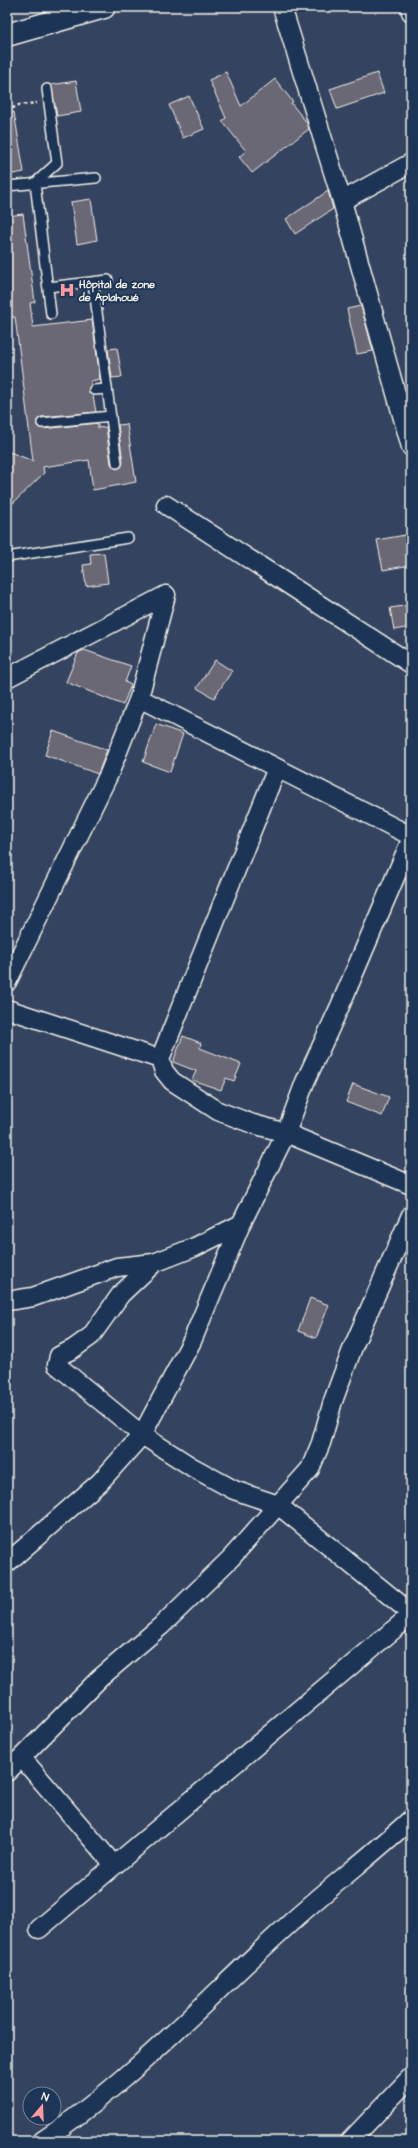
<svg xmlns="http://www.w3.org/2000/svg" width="418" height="2148" viewBox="0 0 418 2148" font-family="'Architects Daughter',sans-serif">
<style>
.building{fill:#6b6875;stroke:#f4f1e8}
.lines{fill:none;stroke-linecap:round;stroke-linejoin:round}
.lane-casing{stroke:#f4f1e8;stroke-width:12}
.street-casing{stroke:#f4f1e8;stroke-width:21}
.primary-casing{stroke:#f4f1e8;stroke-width:25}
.path{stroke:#f4f1e8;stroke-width:2.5;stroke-dasharray:3 3;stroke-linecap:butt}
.lane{stroke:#1d3557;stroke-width:9}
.street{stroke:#1d3557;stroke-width:18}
.primary{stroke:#1d3557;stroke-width:22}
.labels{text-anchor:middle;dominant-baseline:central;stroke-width:4;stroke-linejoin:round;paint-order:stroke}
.poi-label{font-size:11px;font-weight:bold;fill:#f4f1e8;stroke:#1d3557;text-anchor:start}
</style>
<rect width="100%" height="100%" fill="#344460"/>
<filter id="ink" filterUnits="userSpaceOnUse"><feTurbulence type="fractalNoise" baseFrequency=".025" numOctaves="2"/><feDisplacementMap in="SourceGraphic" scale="8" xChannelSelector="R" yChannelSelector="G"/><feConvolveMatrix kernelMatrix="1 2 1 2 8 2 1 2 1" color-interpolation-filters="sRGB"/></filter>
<g filter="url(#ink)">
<path class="building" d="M226,72L241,106L275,79L293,102L291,103L307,123L309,129L252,173L239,157L246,151L222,121L226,118L209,80Z
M377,73L384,93L337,109L330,89Z
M76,81L81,112L57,116L51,85Z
M189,96L204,129L183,138L169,105Z
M14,112L24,172L7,175V113Z
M328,191L333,209L295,234L286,219Z
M91,199L97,240L77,244L71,202Z
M23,214L35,302L30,303L33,327L92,320L100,379L91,381V385L88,390L93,396L96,412L41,417L37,420V426L43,429L98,423V428L106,427L111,464L117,469L121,467L123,463L118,425L127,424L136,482L93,490L89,460L43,467L44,473L7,509V451L33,461L15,317L7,318V216Z
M361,306L373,351L357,354L347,309Z
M117,348L122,377L112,378L108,349Z
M411,534V565L383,570L377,540Z
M104,553L108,583L86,586L83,565L91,564L90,554Z
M411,605V627L394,630L390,608Z
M84,650L131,666L125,682L131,685L123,705L66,682L78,653Z
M215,660L232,671L214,698L197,688Z
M156,724L183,734L170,772L143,762Z
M53,731L107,750L98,774L45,755Z
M183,1036L201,1043L200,1048L241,1064L234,1081L226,1078L221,1090L192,1080L196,1071L173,1062Z
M353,1084L389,1097L382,1116L346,1102Z
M310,1298L329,1305L316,1338L298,1331Z"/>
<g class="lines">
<defs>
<path id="lane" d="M47,89L57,163L35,183L51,314
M7,186L96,178
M93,282L117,463
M48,287L108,280
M94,390L107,389
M42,423L111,416
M7,557L128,538"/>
<path id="street" d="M282,7L342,201L411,447
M410,7L411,12
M342,201L411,163
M166,505L411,664
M7,678L166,595
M139,698L411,836
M277,768L160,1059L164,1071L172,1081L218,1111L253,1124L286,1133L411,1185
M7,982L109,774L139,698L166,595
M7,1009L160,1059
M154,1263L121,1294L91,1336L73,1349L59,1356L57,1365L142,1435L192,1467L234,1490L278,1505L411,1613
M7,1301L33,1297L117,1267L154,1263L195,1247L241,1224
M7,1563L100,1482L142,1435L192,1341L241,1224L286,1133L305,1082L340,1006L411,840
M22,1758L114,1865
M7,1772L100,1678L161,1626L231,1558L310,1469L321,1443L333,1401L353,1347L411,1215
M39,1929L411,1615
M42,2141C133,2080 206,1999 287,1926C327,1889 371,1856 411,1819
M350,2141L411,2077"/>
<path id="primary" d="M7,35L104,7"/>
</defs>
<use href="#lane" class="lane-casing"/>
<use href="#street" class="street-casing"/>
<use href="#primary" class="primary-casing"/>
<path class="path" d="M7,111L19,105L37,103"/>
<use href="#lane" class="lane"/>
<use href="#street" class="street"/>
<use href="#primary" class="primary"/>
</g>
</g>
<defs>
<symbol id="hospital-bare" viewBox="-9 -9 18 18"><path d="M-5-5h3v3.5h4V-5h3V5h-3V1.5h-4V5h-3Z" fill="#ff9aa2" stroke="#1d3557" stroke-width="2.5" paint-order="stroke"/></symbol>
</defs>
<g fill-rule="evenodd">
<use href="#hospital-bare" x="56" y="279" width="22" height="22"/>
</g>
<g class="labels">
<g class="poi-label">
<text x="79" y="284">Hôpital de zone<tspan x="79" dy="13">de Aplahoué</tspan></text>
</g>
</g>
<rect width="418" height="2148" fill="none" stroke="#1d3557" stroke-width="24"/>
<rect x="12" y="12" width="394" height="2124" fill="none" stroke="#f4f1e8" stroke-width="1.5" filter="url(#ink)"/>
<g transform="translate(42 2106) rotate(19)"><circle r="19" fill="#1d3557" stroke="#738091"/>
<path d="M0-3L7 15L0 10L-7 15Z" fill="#ff9aa2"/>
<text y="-6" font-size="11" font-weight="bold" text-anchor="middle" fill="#f4f1e8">N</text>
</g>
</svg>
